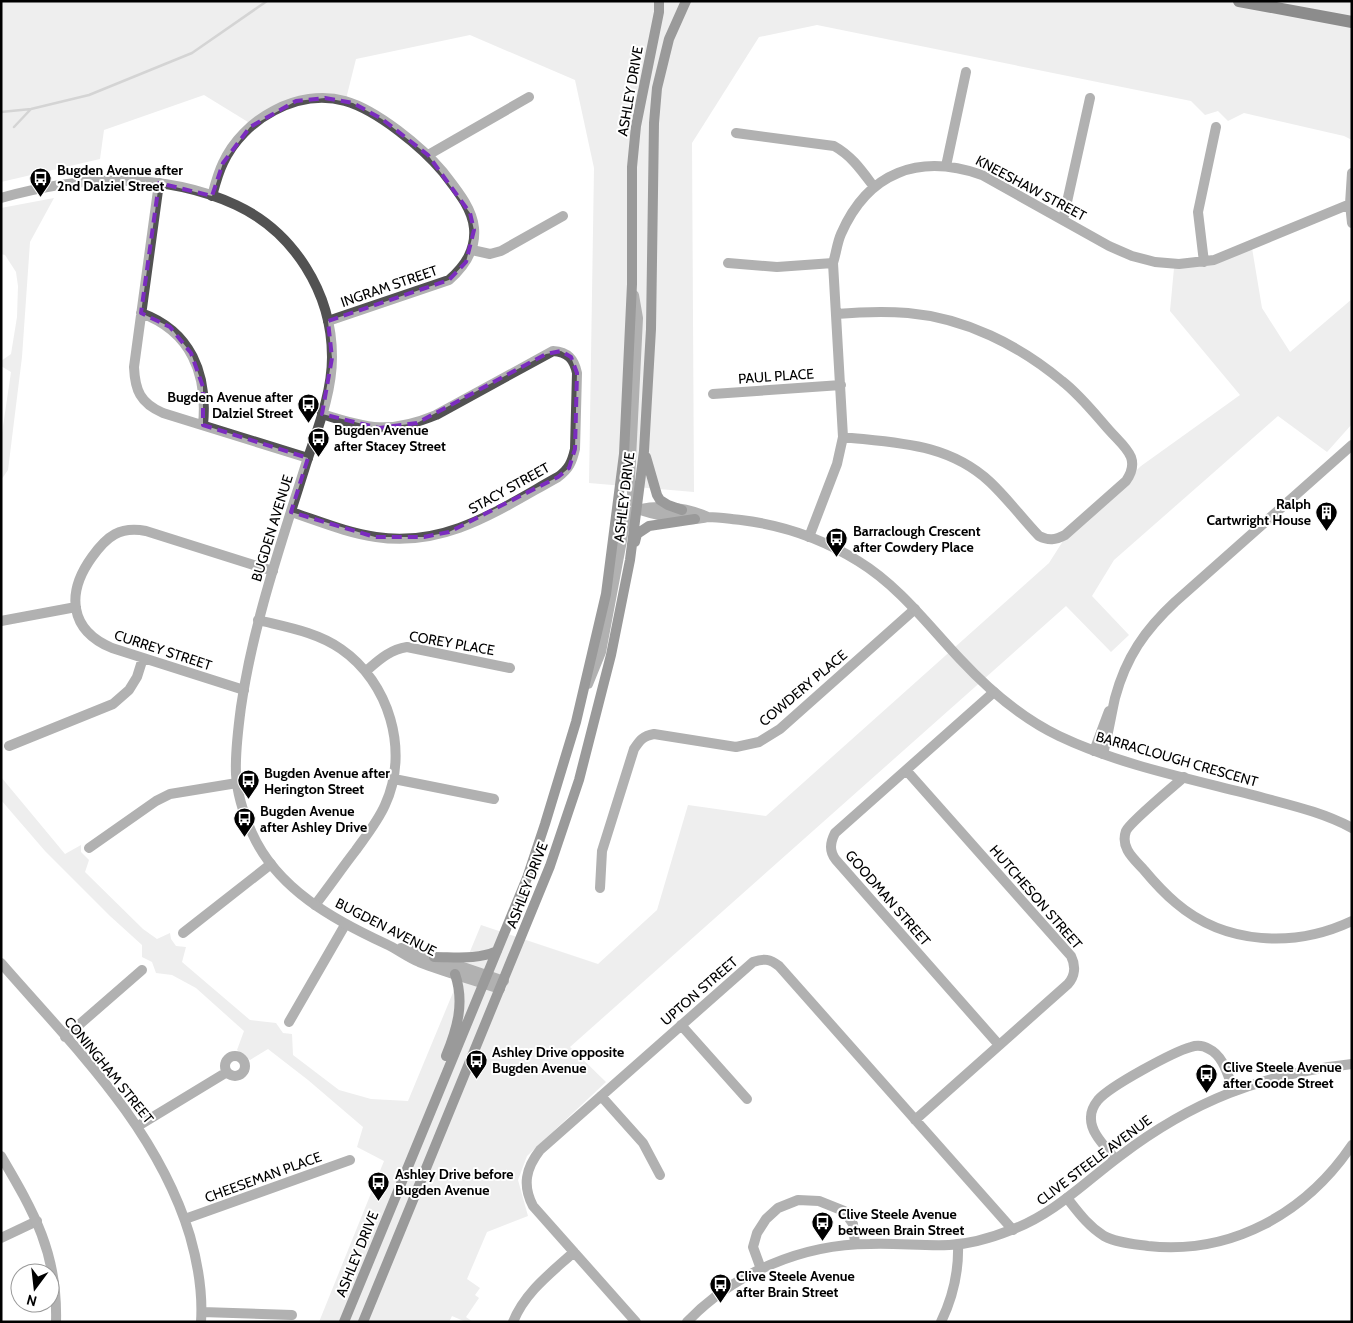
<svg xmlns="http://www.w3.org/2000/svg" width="1353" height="1323" viewBox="0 0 1353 1323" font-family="Cabin,sans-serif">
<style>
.green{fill:#d9d9d9}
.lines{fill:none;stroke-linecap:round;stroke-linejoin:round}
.stream{stroke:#a0a0a0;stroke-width:2.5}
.primary-casing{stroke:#dbdbdb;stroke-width:15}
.minor{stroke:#525252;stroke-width:10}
.tertiary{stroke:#525252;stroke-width:10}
.secondary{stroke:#1f1f1f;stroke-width:10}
.primary{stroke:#000;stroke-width:12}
.marked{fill:none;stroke:#7b2cbf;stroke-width:4;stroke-dasharray:10 6;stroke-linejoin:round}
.labels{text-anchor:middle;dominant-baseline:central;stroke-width:4;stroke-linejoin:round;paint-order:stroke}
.street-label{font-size:14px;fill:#000;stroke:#fff}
.poi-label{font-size:14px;font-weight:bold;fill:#000;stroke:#fff;text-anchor:start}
</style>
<rect width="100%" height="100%" fill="#fff"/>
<path class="green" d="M1,1H1352V140L1344,136L1244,113L1228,121L1218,111L1205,115L1191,101L817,25L759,37L692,143L694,492L589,483L594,168L575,80L470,35L356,59L346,99H295L272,106L248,122L204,95L104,130L100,159L1,182Z
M54,198L30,242L22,357L8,470L1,480V440L11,372L1,366V361L11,354L17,317L18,286L16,272L5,255L1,254V208Z
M1252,248L1262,308L1290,352L1352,299V424L1327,452L1278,416L1114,560L1092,596L1129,635L1111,652L1066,606L570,1047L606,1082L527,1156L518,1180L528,1216L487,1232L467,1279L480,1288L475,1295L479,1298L466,1317L473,1322H466L452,1316L449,1322H319L384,1161L357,1147L363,1127L308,1080L268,1049L250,1060L237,1050L244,1031L196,988L172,975L156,973L152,962L142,957V945L110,916L45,851L1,800V777L65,854L81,845V852L89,860L85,872L143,929L157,939L170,933L171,939L176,946L186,947L182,962L250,1020L276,1023L283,1033L292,1034L293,1055L339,1090L371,1099L408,1101L481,925L598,964L657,910L688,805L766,816L1049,563L1063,541L1141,466L1240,395L1170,311L1174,268Z"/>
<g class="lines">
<path class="stream" d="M1,112L31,109L89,95L192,53L267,1
M14,127L30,110"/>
<defs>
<path id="primary" d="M1239,1L1352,22"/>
</defs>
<use href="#primary" class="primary-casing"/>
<path class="minor" d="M736,133L834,146C852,156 862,171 874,187
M428,155L529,97
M946,166L966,72
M1352,173L1350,204L1352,223
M159,183L134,367C135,390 140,403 163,413L308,458
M212,196C215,185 218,173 223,163C243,119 298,88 345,101C377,110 422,147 443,172C455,188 472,207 474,228C476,250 465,266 449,280L328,321
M1063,220L1090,98
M472,250L490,254L501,251L563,216
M1204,262L1198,212L1216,127
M728,263L777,267L833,263
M141,313C191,331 208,374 203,425
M836,314C860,312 884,311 908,313C965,318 1019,345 1062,381C1080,395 1094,413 1109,430C1124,447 1142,458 1126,481L1065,535C1055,540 1049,541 1039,536C1022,518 1007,498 990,482C948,443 897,443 843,437
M713,394L841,385
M291,512C319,521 347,533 376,537C446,548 500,509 558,477C569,469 572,462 575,449L577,373C574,359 568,352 553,351L436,415C390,434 368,429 322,414
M809,537L837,464L843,437L833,263C836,254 837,243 841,234C868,172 919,153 982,175L1109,246L1132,256L1155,262L1179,264L1214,260L1350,204
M258,620C286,627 317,632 341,649C389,682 410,751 385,805C378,821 366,836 356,850C342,868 329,887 315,905
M1,621L76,607
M366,671C379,660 389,650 407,647L510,668
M244,690L112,648C69,630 66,593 92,557C107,536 120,526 146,531L273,571
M994,692L835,833C830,843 829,851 836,860L999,1045
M9,746L113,704L129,690L137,677L143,658
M1094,751L1109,711
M1103,754C1108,735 1111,716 1115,698C1126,657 1145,630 1175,602L1352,445
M906,770L1071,956C1076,966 1075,976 1068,984L915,1120
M1184,777C1174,786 1130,822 1126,831C1120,848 1134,859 1144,870C1154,882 1164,893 1176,903C1225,945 1295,948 1352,921
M394,779L494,799
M89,848L156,801L170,794L237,783
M600,888L602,851L634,749C640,740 643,736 654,734L736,747L759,742L780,729L915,609
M183,933L271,864
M1,963C74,1047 157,1127 190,1236C198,1264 203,1292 201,1322
M289,1022L345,925
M681,1025L747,1099
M65,1037L142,970
M225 1066a10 10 0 1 1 20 0a10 10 0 1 1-20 0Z
M601,1096L643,1143L660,1175
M138,1126L227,1072
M1115,1159C1106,1147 1090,1133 1091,1117C1091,1111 1094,1105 1098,1100C1110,1086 1173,1052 1191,1047C1197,1045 1204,1046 1209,1049C1224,1056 1228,1077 1234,1091
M1067,1198C1078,1212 1088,1226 1104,1236C1117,1243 1134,1244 1148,1246C1232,1255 1306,1213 1352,1145
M185,1219L350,1160
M1,1238L37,1221
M761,1269L753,1247L757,1233L766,1219L778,1208L798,1200L819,1201L844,1211L853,1224L855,1244
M202,1312L292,1315
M513,1322C525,1292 551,1273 574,1252
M636,1322L533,1206C522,1185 526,1168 540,1150L753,962C764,958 770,959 779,966L1013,1230
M941,1322C953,1297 959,1272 958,1244"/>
<path class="tertiary" d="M1,198C77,176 163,171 236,205C294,232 332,293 332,357C332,394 317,430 306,464C281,544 253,624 241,707C238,730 235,752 236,774C237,794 244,815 252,833C277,889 334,920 386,944C397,949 407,957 419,962C445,972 473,980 500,989
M634,295L638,318L630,479L633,499L637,509C655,515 677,520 696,519C700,519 704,518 708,517C719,517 730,519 741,520C782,525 823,539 858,561C899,586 928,625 960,659C988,689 1021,718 1059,736C1122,766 1196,780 1264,798C1294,806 1324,813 1352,828
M588,684L601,652L627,514C649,502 686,507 708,517
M401,948L419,952L504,981
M1,1156C34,1212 58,1254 56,1322
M687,1322C734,1273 802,1244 870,1244C896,1243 923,1246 949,1245C970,1244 991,1238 1011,1230C1053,1215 1085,1182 1120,1156C1192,1101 1262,1074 1352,1064"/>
<path class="secondary" d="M646,457L657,495L660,500L668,505L682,510
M635,542L637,534L649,526L695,519
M434,957C456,957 477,960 497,951
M446,1056C457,1029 465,1003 455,974
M344,1322L527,878L545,824L576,722L606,594L624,454L632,284V167L636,126L659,12V1
M363,1322L550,866L579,780L611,655L630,560L644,451L651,329L654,123L657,88L669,39L686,1"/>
<use href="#primary" class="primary"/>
</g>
<path d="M0 0H1353V1323H0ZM325,98L353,103L382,119L428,155L470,213L474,230L466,262L449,280L328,321L332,358L322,414L379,428L417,423L546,354L561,351L571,357L577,373L575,449L569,468L558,477L449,532L424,537H375L291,512L308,458L203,425V387L191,353L170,327L141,313L159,183L212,196L223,163L250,127L296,101Z" fill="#fff" fill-opacity=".55" fill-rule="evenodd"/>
<path class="marked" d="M325,98L353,103L382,119L428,155L470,213L474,230L466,262L449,280L328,321L332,358L322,414L379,428L417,423L546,354L561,351L571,357L577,373L575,449L569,468L558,477L449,532L424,537H375L291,512L308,458L203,425V387L191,353L170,327L141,313L159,183L212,196L223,163L250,127L296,101Z"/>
<defs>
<symbol id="bus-pin" viewBox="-11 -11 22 30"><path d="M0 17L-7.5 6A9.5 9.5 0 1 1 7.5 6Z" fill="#000" stroke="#fff"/><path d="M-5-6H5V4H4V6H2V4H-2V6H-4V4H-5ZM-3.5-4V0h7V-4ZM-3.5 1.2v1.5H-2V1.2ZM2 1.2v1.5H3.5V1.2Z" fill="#fff"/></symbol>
<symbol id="building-pin" viewBox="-11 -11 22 30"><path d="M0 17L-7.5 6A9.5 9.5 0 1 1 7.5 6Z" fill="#000" stroke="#fff"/><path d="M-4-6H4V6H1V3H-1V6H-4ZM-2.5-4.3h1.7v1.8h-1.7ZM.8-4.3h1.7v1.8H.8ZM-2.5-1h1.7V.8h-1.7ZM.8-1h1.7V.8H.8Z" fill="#fff"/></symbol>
</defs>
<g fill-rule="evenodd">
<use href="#bus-pin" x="28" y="166" width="25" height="34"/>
<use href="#bus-pin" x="296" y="392" width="25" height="34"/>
<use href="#bus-pin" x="306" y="426" width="25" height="34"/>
<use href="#building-pin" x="1314" y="500" width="25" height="34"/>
<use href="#bus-pin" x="824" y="526" width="25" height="34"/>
<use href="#bus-pin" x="236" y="768" width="25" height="34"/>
<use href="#bus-pin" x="232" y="806" width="25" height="34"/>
<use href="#bus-pin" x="464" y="1048" width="25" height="34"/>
<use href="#bus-pin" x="1194" y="1062" width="25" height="34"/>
<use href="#bus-pin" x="366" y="1170" width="25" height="34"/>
<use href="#bus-pin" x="810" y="1210" width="25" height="34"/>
<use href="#bus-pin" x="708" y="1272" width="25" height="34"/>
</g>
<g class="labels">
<g class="street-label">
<text transform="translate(630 91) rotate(-80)">ASHLEY DRIVE</text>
<text transform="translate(1031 188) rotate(28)">KNEESHAW STREET</text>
<text transform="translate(389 286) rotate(-19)">INGRAM STREET</text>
<text transform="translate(776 376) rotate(-4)">PAUL PLACE</text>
<text transform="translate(509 488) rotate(-29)">STACY STREET</text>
<text transform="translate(624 497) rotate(-83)">ASHLEY DRIVE</text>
<text transform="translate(272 528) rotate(-73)">BUGDEN AVENUE</text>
<text transform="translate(452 643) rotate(10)">COREY PLACE</text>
<text transform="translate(163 650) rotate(18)">CURREY STREET</text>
<text transform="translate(803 688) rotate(-40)">COWDERY PLACE</text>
<text transform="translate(1177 759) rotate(16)">BARRACLOUGH CRESCENT</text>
<text transform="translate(527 885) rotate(-69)">ASHLEY DRIVE</text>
<text transform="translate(1036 897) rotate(49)">HUTCHESON STREET</text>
<text transform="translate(888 898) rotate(49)">GOODMAN STREET</text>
<text transform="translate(386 927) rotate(27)">BUGDEN AVENUE</text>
<text transform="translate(699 991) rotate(-41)">UPTON STREET</text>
<text transform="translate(109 1070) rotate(51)">CONINGHAM STREET</text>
<text transform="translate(1094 1160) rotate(-37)">CLIVE STEELE AVENUE</text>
<text transform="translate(263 1177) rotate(-20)">CHEESEMAN PLACE</text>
<text transform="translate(357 1254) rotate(-68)">ASHLEY DRIVE</text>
</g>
<g class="poi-label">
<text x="57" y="170">Bugden Avenue after<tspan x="57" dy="16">2nd Dalziel Street</tspan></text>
<text x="293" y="397" text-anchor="end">Bugden Avenue after<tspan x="293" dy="16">Dalziel Street</tspan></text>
<text x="334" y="430">Bugden Avenue<tspan x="334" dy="16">after Stacey Street</tspan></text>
<text x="1311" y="504" text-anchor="end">Ralph<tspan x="1311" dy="16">Cartwright House</tspan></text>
<text x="853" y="531">Barraclough Crescent<tspan x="853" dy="16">after Cowdery Place</tspan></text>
<text x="264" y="773">Bugden Avenue after<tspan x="264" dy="16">Herington Street</tspan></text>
<text x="260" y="811">Bugden Avenue<tspan x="260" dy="16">after Ashley Drive</tspan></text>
<text x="492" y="1052">Ashley Drive opposite<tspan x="492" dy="16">Bugden Avenue</tspan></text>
<text x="1223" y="1067">Clive Steele Avenue<tspan x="1223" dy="16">after Coode Street</tspan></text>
<text x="395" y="1174">Ashley Drive before<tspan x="395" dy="16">Bugden Avenue</tspan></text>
<text x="838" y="1214">Clive Steele Avenue<tspan x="838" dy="16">between Brain Street</tspan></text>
<text x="736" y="1276">Clive Steele Avenue<tspan x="736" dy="16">after Brain Street</tspan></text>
</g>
</g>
<rect width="1353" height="1323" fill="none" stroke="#000000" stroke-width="5"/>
<g transform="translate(35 1288) rotate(195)"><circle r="24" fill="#ffffff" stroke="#999999"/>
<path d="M0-4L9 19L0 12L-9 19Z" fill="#000000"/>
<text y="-8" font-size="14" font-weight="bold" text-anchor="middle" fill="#000000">N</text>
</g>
</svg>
